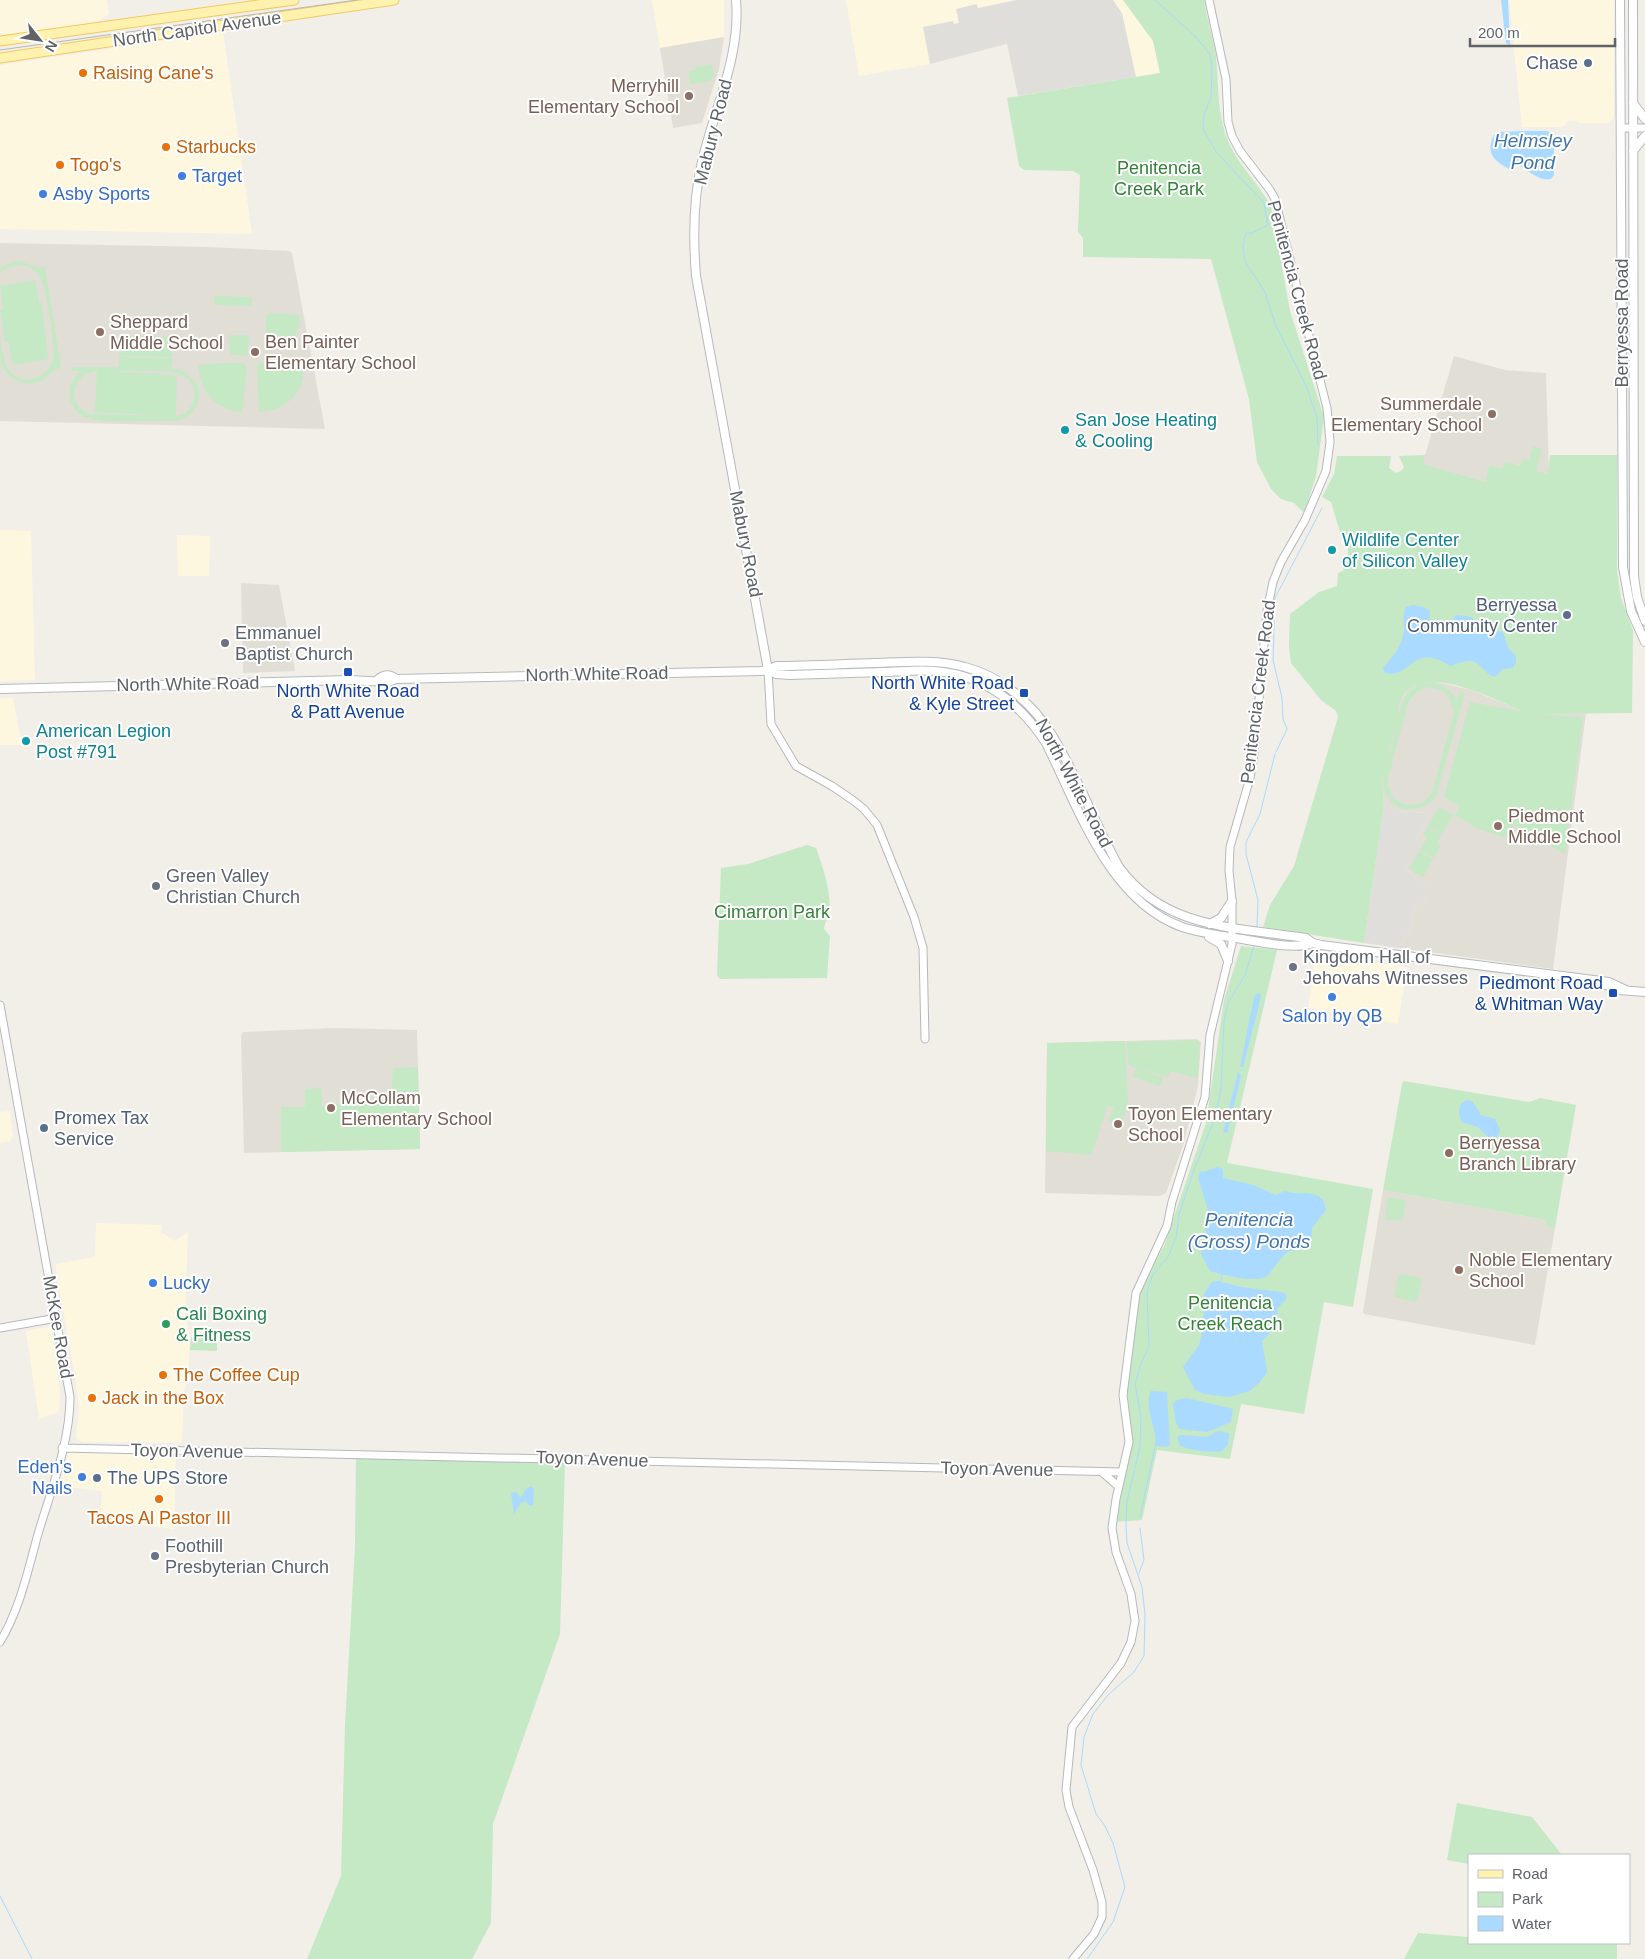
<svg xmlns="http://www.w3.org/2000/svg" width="1645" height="1959" viewBox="0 0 1645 1959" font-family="Arial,sans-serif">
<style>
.commercial{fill:#fef7e0}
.industrial{fill:#e0deda}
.education{fill:#e1ded6}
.green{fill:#c5e8c5;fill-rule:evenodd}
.water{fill:#aadaff}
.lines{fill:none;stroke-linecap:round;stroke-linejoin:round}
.stream{stroke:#aadaff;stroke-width:1}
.tertiary-casing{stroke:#b5b8bc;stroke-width:9}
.secondary-casing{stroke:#b6babf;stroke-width:10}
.primary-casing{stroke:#f2c960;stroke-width:11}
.tertiary{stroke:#fff;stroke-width:7}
.secondary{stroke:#fff;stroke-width:8}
.primary{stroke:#fff2af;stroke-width:9}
.tram{stroke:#b6b7b8;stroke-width:1}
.service-dot{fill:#5c6f8a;stroke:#fff;stroke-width:2}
.food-dot{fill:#e8710a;stroke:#fff;stroke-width:2}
.education-dot{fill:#8d6e63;stroke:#fff;stroke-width:2}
.shop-dot{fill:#3f7fe0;stroke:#fff;stroke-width:2}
.culture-dot{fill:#0f9aa8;stroke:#fff;stroke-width:2}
.worship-dot{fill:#6b7280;stroke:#fff;stroke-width:2}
.transit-dot{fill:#1a4fb4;stroke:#fff;stroke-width:2}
.leisure-dot{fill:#2e9e5b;stroke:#fff;stroke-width:2}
.labels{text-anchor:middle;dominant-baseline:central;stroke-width:4;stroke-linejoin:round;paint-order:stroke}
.street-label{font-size:18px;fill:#5f6368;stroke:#fff}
.service-label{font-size:18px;fill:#4e5e75;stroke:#fff;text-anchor:end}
.food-label{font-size:18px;fill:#c56008;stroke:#fff;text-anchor:start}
.education-label{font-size:18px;fill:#785e54;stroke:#fff;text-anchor:start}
.park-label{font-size:18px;fill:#348238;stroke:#fff}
.shop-label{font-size:18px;fill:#366cbe;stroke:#fff;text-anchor:start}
.culture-label{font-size:18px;fill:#0d838f;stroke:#fff;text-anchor:start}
.worship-label{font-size:18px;fill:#5b616d;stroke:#fff;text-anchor:start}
.transit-label{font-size:18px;fill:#164399;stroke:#fff;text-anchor:end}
.leisure-label{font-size:18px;fill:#27864d;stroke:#fff;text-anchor:start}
.water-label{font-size:19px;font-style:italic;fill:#4174aa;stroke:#fff}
</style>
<rect width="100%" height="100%" fill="#f1efe8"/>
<path class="commercial" d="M0,0H107L109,14L97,22L0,36Z
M652,0H724V37L660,48Z
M846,0H1123L1153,41L1160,73L1018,96L1007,44L930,64L859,76Z
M1509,0H1614V118L1609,123H1579L1574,120L1568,121L1562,127H1522Z
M223,32L252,234L0,229V65Z
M0,530L31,531L35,680L0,681Z
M177,535L210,536L209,576H178Z
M0,698H13L22,745H0Z
M1316,955L1407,967L1398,1024L1308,1008Z
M10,1111L13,1136L10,1141L0,1143V1112Z
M96,1223L162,1225L161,1232L175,1241L188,1231L185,1317L190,1334L188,1380L184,1390L182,1443L83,1442L76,1438L79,1407L76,1383L55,1264L95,1257Z
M51,1326L60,1391L59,1412L39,1419L26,1331Z
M69,1452L176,1454L174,1529L100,1521L102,1491L59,1486Z"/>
<path class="industrial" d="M1016,0H1113L1122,13L1136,77L1018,96L1007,44L930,64L923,27L953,21L954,24L959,23L956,9L977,4L978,8Z
M1384,804L1396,811L1431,813L1417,838L1421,841L1405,868L1428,889L1427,897L1420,908L1416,907L1413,913L1411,928L1399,948L1364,943Z"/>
<path class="education" d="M724,37L719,69L702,123L673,128L660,48Z
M0,243L209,247L289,251L292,253L325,429L0,421Z
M1454,356L1505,370L1546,373L1549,474L1407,517Z
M241,583L279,585L295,671L243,673Z
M1423,681L1437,682L1471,690L1528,713H1586L1553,969L1399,948L1411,928L1413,913L1416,907L1420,908L1427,897L1425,895L1428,889L1405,868L1420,841L1417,838L1431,813L1396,811L1389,808L1384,804L1382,777L1400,701L1409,688Z
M335,1028L417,1030L420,1149L244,1153L241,1036L243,1032Z
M1196,1039L1201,1042L1198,1086L1184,1143L1166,1193L1160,1196L1045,1193L1047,1043Z
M1383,1190L1546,1220L1545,1226L1555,1228L1535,1345L1364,1314L1363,1312Z"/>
<path class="green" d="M1123,0H1204C1207,19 1213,38 1216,56C1219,85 1217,117 1229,143C1239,167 1260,184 1271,207L1290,311L1324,417L1316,476L1305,510L1303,512L1294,503L1281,499L1271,489L1257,462L1249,399L1211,259L1083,257V238L1078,232L1080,175L1073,171L1024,170L1019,166L1007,98L1160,73L1153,41Z
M712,64L714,74L711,81L690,84L689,71L696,70V67Z
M14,261C25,260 34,269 45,267L61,368C52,369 50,376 42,380C27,389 6,380 1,363C0,355 0,344 0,336C2,346 2,358 7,367C20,389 49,379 54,357C54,343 47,288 40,277C31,262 12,262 0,273L1,267Z
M35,280L39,303H42L48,359L12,365L9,342H5L0,310L3,309L0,286Z
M214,296L252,297L251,306L214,305Z
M270,313L299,315C302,336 286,349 266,347V316Z
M229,335H249L247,356L230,354Z
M119,336L172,337V346L119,345Z
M119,347L172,348V357L119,356Z
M119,357L172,358V367L162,368L183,370L197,384C204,401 193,417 176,421C154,420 105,424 87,418C78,415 72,407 70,398C67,387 74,378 81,371H72V367H118ZM97,371L95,412L165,416L94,414H89L79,407L74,397C74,382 82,373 97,371ZM109,371C127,371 165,369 180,374C190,377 196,388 194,399C192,409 185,414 176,416L177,375Z
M224,363H243L247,367L242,412C215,410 200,391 198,365Z
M260,363L303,369C305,395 283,411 259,412L257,366Z
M1533,446L1542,449L1536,471L1548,474L1550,455H1617V570L1621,598L1633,631L1632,713L1538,714L1583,717L1565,854L1514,825L1504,837L1478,829L1455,815L1460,806L1444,797L1470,702L1525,712C1497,701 1424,661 1403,696C1400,701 1397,708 1399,713C1402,706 1403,698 1409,692C1424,675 1447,683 1457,700L1460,691L1465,693L1436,796C1420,817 1387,813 1383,785C1380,768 1394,748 1394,732L1382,777L1384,804L1364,943L1263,927L1270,905L1294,866L1338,717L1336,711L1321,700L1291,663L1289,647L1290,614L1319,592L1337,586L1338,573L1343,571L1348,552V543L1340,532L1331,502L1322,497L1334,474L1337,456H1391L1389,468L1396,473L1401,471L1404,467L1399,456L1425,455L1423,464L1485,482L1490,465L1501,469L1506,462L1520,466L1522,459L1529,460ZM1429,687L1443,691L1449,697L1454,713L1432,793L1421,804L1405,805L1393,798L1387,782L1408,703L1417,691Z
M1439,807L1453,815L1442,834L1428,826Z
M1428,827L1442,835L1437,843L1441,845L1434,858L1420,850L1427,838L1423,835Z
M807,845L816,848C823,868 832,892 829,914C828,920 824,923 824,929L830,936L827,978L720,979L717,975L721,868L748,864Z
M1419,851L1433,859L1423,877L1409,869Z
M1241,946L1277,950L1227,1163L1373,1189L1353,1307L1324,1302L1304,1414L1241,1404L1230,1459L1157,1450L1142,1520L1115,1522L1132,1443L1126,1393L1127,1379L1140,1293L1148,1273L1164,1246L1206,1123L1224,1000Z
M1197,1040L1200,1043L1198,1078L1170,1071L1168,1077L1128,1065L1127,1042Z
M1125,1041L1128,1102L1121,1125L1108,1120L1114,1107L1108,1105L1091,1155L1046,1151L1047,1043Z
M418,1067L420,1149L281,1152V1107H305V1089L321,1088L322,1106L385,1097L392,1087L393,1068Z
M1136,1068L1163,1077L1160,1086L1133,1077Z
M1404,1081L1529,1102L1540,1098L1576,1105L1555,1228L1545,1226L1546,1220L1383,1190L1402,1084Z
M1388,1197L1406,1200L1402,1221L1385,1219Z
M1399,1274L1422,1278L1417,1302L1394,1297Z
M191,1337L217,1338V1351L190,1350Z
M356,1457L565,1463L560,1634L493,1824L491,1923L472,1959H307L341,1876L345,1725L355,1546Z
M1457,1803L1532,1817L1562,1855H1469V1864L1447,1860Z
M1418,1933L1469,1937V1943H1617V1959H1404Z"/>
<path class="water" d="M1501,0H1508L1510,45L1506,43Z
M1522,131H1547L1554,134V175L1551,179C1536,182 1526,165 1512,164L1509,169C1494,161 1485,153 1494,135L1499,132Z
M1413,605L1423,607L1430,611L1429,626L1437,633L1445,634C1453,629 1449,617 1458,615L1471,617L1488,630L1503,632L1508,648L1516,656V662L1513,668L1503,669L1495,677C1483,674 1480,659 1467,661C1461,662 1456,664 1451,666C1410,641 1413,679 1385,673L1383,668C1393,656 1402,647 1404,630C1404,622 1402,615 1406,607Z
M1258,993L1261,995L1259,1005L1243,1067H1240L1254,997Z
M1238,1072L1241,1076L1227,1133L1223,1132Z
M1467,1100L1472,1101L1481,1115L1495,1119L1500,1130L1497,1137H1488L1478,1127L1462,1122C1457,1114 1458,1104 1467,1100Z
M1217,1167L1223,1169V1178L1253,1185L1276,1195L1285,1191C1300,1197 1323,1186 1326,1210L1312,1228L1311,1245L1307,1249L1289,1251C1280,1258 1275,1267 1268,1275C1259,1285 1221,1274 1210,1271L1201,1254L1209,1213L1198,1178L1201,1171L1204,1172Z
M1218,1281L1241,1287L1281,1292L1286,1294L1287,1298L1277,1309L1278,1325L1262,1341L1267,1372L1261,1381L1250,1391L1230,1397L1204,1394L1195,1390L1183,1367L1199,1345L1203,1330L1204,1294L1212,1282Z
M1151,1391L1167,1392L1170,1444L1167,1447L1155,1446C1158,1429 1143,1407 1151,1391Z
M1187,1398L1233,1409L1231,1422L1207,1432L1180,1429L1176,1424L1173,1404L1176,1400Z
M1218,1431L1229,1433L1228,1445L1222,1451C1208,1453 1193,1450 1180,1446L1177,1437L1181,1435L1207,1437Z
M531,1486L534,1490L533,1505L530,1506L525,1501L521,1503L514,1514L511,1493L516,1492L521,1498L526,1489Z"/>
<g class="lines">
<path class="stream" d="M1155,0L1196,37L1210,54L1212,68L1211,98L1204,114L1203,129L1217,153L1264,203L1268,225L1252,233H1246L1243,246L1245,262L1265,292L1276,326L1307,388L1317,418L1318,445
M1276,752L1287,729L1283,719L1282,698L1273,660L1275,598L1322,508
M1257,927L1258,900L1246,854V842L1260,814L1275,754
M1229,1001L1245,975L1255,943
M1221,1283L1222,1274
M1140,1517L1155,1447
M1139,1573L1144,1560L1140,1528
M0,1896L32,1959
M1087,1959L1113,1922L1125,1887L1113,1843L1105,1826L1096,1814L1081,1765L1084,1737L1093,1714L1108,1695L1134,1672L1144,1656L1145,1615L1142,1587L1127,1543L1126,1524L1127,1502L1140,1446L1141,1417L1135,1384L1140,1366L1149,1346L1147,1292L1153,1274L1168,1257L1176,1238L1179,1215L1191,1178L1216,1115L1221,1088L1224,1021L1228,1003"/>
<defs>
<path id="tertiary" d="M1621,128H1645
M768,670L771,724L796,766L832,786L854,801L864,809L877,825L914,917L923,948L925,1039
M0,1005L70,1397C70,1443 51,1490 38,1534C28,1570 20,1609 0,1642
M0,1328L57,1318
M62,1448L1122,1472
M1102,1472L1118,1486
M1073,1959L1094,1934L1102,1917V1902L1093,1870L1069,1807L1066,1790L1072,1727L1121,1663L1131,1642L1135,1621L1131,1594L1116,1552L1112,1528L1116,1499L1129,1442L1123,1395L1136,1293L1167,1226L1172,1202L1205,1097L1210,1035L1232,944V901L1229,870L1230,847L1250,778L1254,754L1267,611L1273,582L1281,562L1305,520L1326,471L1330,442L1327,408L1275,199L1270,190L1240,151L1232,136L1228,122L1226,79L1209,0"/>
<path id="secondary" d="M736,0C741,57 714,109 702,162C693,199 693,239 696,276L768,670
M1620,0L1623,567L1631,611L1645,642
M1633,0L1634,576L1637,597L1645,621
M1633,103L1645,119
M1633,151L1645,136
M768,670L776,674L790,675C821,674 851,673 882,672C899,672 918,669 935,671C984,675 1020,703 1046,743C1078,807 1109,901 1182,927C1201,933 1222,936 1242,939C1261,942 1295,950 1313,943
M377,680C383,675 389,673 396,679
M0,689L349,680L388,682L396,679L761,671L768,670L776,666C809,666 841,664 874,663C904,662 936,659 965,667C1001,676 1033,704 1052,735C1078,777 1095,824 1119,867C1165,930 1236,927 1306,938L1313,943L1321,945L1609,982L1626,990
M1210,924L1221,918L1232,901
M1209,937L1221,944L1228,961
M1601,983L1619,990L1645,992"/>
<path id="primary" d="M0,41L294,0
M0,58L394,0"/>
</defs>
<use href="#tertiary" class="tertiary-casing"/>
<use href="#secondary" class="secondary-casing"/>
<use href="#primary" class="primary-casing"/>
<use href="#tertiary" class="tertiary"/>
<use href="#secondary" class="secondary"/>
<use href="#primary" class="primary"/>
<path class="tram" d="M0,50L357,0"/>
</g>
<g class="service-dot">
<circle cx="1588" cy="63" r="5"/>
<circle cx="1567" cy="615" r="5"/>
<circle cx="44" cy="1128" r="5"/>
<circle cx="97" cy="1478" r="5"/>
</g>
<g class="food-dot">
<circle cx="83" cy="73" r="5"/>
<circle cx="166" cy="147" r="5"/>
<circle cx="60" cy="165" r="5"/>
<circle cx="163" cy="1375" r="5"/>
<circle cx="92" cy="1398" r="5"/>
<circle cx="159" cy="1499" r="5"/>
</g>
<g class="education-dot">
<circle cx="689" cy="96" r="5"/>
<circle cx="100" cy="332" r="5"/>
<circle cx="255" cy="352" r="5"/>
<circle cx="1492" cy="414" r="5"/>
<circle cx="1498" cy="826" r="5"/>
<circle cx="331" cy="1108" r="5"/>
<circle cx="1118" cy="1124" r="5"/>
<circle cx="1449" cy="1153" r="5"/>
<circle cx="1459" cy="1270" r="5"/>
</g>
<g class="shop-dot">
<circle cx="182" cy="176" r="5"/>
<circle cx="43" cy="194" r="5"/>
<circle cx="1332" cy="997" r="5"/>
<circle cx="153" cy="1283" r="5"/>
<circle cx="82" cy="1477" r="5"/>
</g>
<g class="culture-dot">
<circle cx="1065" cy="430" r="5"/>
<circle cx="1332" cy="550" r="5"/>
<circle cx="26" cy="741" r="5"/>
</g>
<g class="worship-dot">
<circle cx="225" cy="643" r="5"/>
<circle cx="156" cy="886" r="5"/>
<circle cx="1293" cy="967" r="5"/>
<circle cx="155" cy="1556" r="5"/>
</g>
<g class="transit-dot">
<rect x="343" y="667" width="10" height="10" rx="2.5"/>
<rect x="1019" y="688" width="10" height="10" rx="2.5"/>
<rect x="1608" y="988" width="10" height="10" rx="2.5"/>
</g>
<circle class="leisure-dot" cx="166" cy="1324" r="5"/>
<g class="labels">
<g class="street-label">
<text transform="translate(197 29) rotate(-8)">North Capitol Avenue</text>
<text transform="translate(713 132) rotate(-76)">Mabury Road</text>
<text transform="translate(1297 290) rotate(75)">Penitencia Creek Road</text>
<text transform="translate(1622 323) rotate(-90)">Berryessa Road</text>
<text transform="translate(746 544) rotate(79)">Mabury Road</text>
<text transform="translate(597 674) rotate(-1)">North White Road</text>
<text transform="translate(188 684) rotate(-1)">North White Road</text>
<text transform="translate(1258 692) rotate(-83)">Penitencia Creek Road</text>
<text transform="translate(1074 783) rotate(62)">North White Road</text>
<text transform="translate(58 1327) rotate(80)">McKee Road</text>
<text transform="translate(187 1451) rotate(1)">Toyon Avenue</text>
<text transform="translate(592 1459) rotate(2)">Toyon Avenue</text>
<text transform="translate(997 1469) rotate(1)">Toyon Avenue</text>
</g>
<g class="service-label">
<text x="1578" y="63">Chase</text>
<text x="1557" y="605">Berryessa<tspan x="1557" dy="21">Community Center</tspan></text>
<text x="54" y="1118" text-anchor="start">Promex Tax<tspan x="54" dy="21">Service</tspan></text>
<text x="107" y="1478" text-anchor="start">The UPS Store</text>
</g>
<g class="food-label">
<text x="93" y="73">Raising Cane's</text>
<text x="176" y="147">Starbucks</text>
<text x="70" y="165">Togo's</text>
<text x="173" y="1375">The Coffee Cup</text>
<text x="102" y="1398">Jack in the Box</text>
<text x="159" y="1518" text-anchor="middle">Tacos Al Pastor III</text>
</g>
<g class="education-label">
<text x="679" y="86" text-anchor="end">Merryhill<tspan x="679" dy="21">Elementary School</tspan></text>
<text x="110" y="322">Sheppard<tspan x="110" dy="21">Middle School</tspan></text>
<text x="265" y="342">Ben Painter<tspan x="265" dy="21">Elementary School</tspan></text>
<text x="1482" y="404" text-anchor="end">Summerdale<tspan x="1482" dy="21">Elementary School</tspan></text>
<text x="1508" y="816">Piedmont<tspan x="1508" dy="21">Middle School</tspan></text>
<text x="341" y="1098">McCollam<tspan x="341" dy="21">Elementary School</tspan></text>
<text x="1128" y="1114">Toyon Elementary<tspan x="1128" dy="21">School</tspan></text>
<text x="1459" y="1143">Berryessa<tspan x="1459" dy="21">Branch Library</tspan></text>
<text x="1469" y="1260">Noble Elementary<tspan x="1469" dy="21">School</tspan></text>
</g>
<g class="park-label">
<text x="1159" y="168">Penitencia<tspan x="1159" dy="21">Creek Park</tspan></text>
<text x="772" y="912">Cimarron Park</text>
<text x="1230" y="1303">Penitencia<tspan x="1230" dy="21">Creek Reach</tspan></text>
</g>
<g class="shop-label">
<text x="192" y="176">Target</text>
<text x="53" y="194">Asby Sports</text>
<text x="1332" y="1016" text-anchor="middle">Salon by QB</text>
<text x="163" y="1283">Lucky</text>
<text x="72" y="1467" text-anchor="end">Eden's<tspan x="72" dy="21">Nails</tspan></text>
</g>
<g class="culture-label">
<text x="1075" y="420">San Jose Heating<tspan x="1075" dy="21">&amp; Cooling</tspan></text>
<text x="1342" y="540">Wildlife Center<tspan x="1342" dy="21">of Silicon Valley</tspan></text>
<text x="36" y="731">American Legion<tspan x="36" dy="21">Post #791</tspan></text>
</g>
<g class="worship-label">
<text x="235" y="633">Emmanuel<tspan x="235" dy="21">Baptist Church</tspan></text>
<text x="166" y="876">Green Valley<tspan x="166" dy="21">Christian Church</tspan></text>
<text x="1303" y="957">Kingdom Hall of<tspan x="1303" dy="21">Jehovahs Witnesses</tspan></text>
<text x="165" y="1546">Foothill<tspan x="165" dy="21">Presbyterian Church</tspan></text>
</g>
<g class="transit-label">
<text x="1014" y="683">North White Road<tspan x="1014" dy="21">&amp; Kyle Street</tspan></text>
<text x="348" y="691" text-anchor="middle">North White Road<tspan x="348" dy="21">&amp; Patt Avenue</tspan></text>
<text x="1603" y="983">Piedmont Road<tspan x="1603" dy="21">&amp; Whitman Way</tspan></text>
</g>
<g class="leisure-label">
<text x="176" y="1314">Cali Boxing<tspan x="176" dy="21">&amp; Fitness</tspan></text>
</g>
<g class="water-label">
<text x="1533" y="140">Helmsley<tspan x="1533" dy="22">Pond</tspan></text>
<text x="1249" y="1219">Penitencia<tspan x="1249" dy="22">(Gross) Ponds</tspan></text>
</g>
</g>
<rect x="1468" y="1854" width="162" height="90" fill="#ffffff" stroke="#bfc1c3"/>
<rect x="1478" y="1870" width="25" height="8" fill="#fff2af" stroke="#bfc1c3"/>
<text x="1512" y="1879" font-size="15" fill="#5f6368">Road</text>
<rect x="1478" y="1892" width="25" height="15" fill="#c5e8c5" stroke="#bfc1c3"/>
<text x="1512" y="1904" font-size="15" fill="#5f6368">Park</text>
<rect x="1478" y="1916" width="25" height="15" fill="#aadaff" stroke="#bfc1c3"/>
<text x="1512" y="1929" font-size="15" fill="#5f6368">Water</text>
<g transform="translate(40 40) rotate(120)" stroke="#ffffff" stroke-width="4" paint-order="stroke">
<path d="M0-4L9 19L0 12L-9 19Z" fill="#5f6368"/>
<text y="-8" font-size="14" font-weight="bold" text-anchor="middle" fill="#5f6368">N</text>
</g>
<path d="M1470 38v8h145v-8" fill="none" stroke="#5f6368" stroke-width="2.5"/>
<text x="1478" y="38" font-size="15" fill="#5f6368" stroke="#ffffff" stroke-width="4" paint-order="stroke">200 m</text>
</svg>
